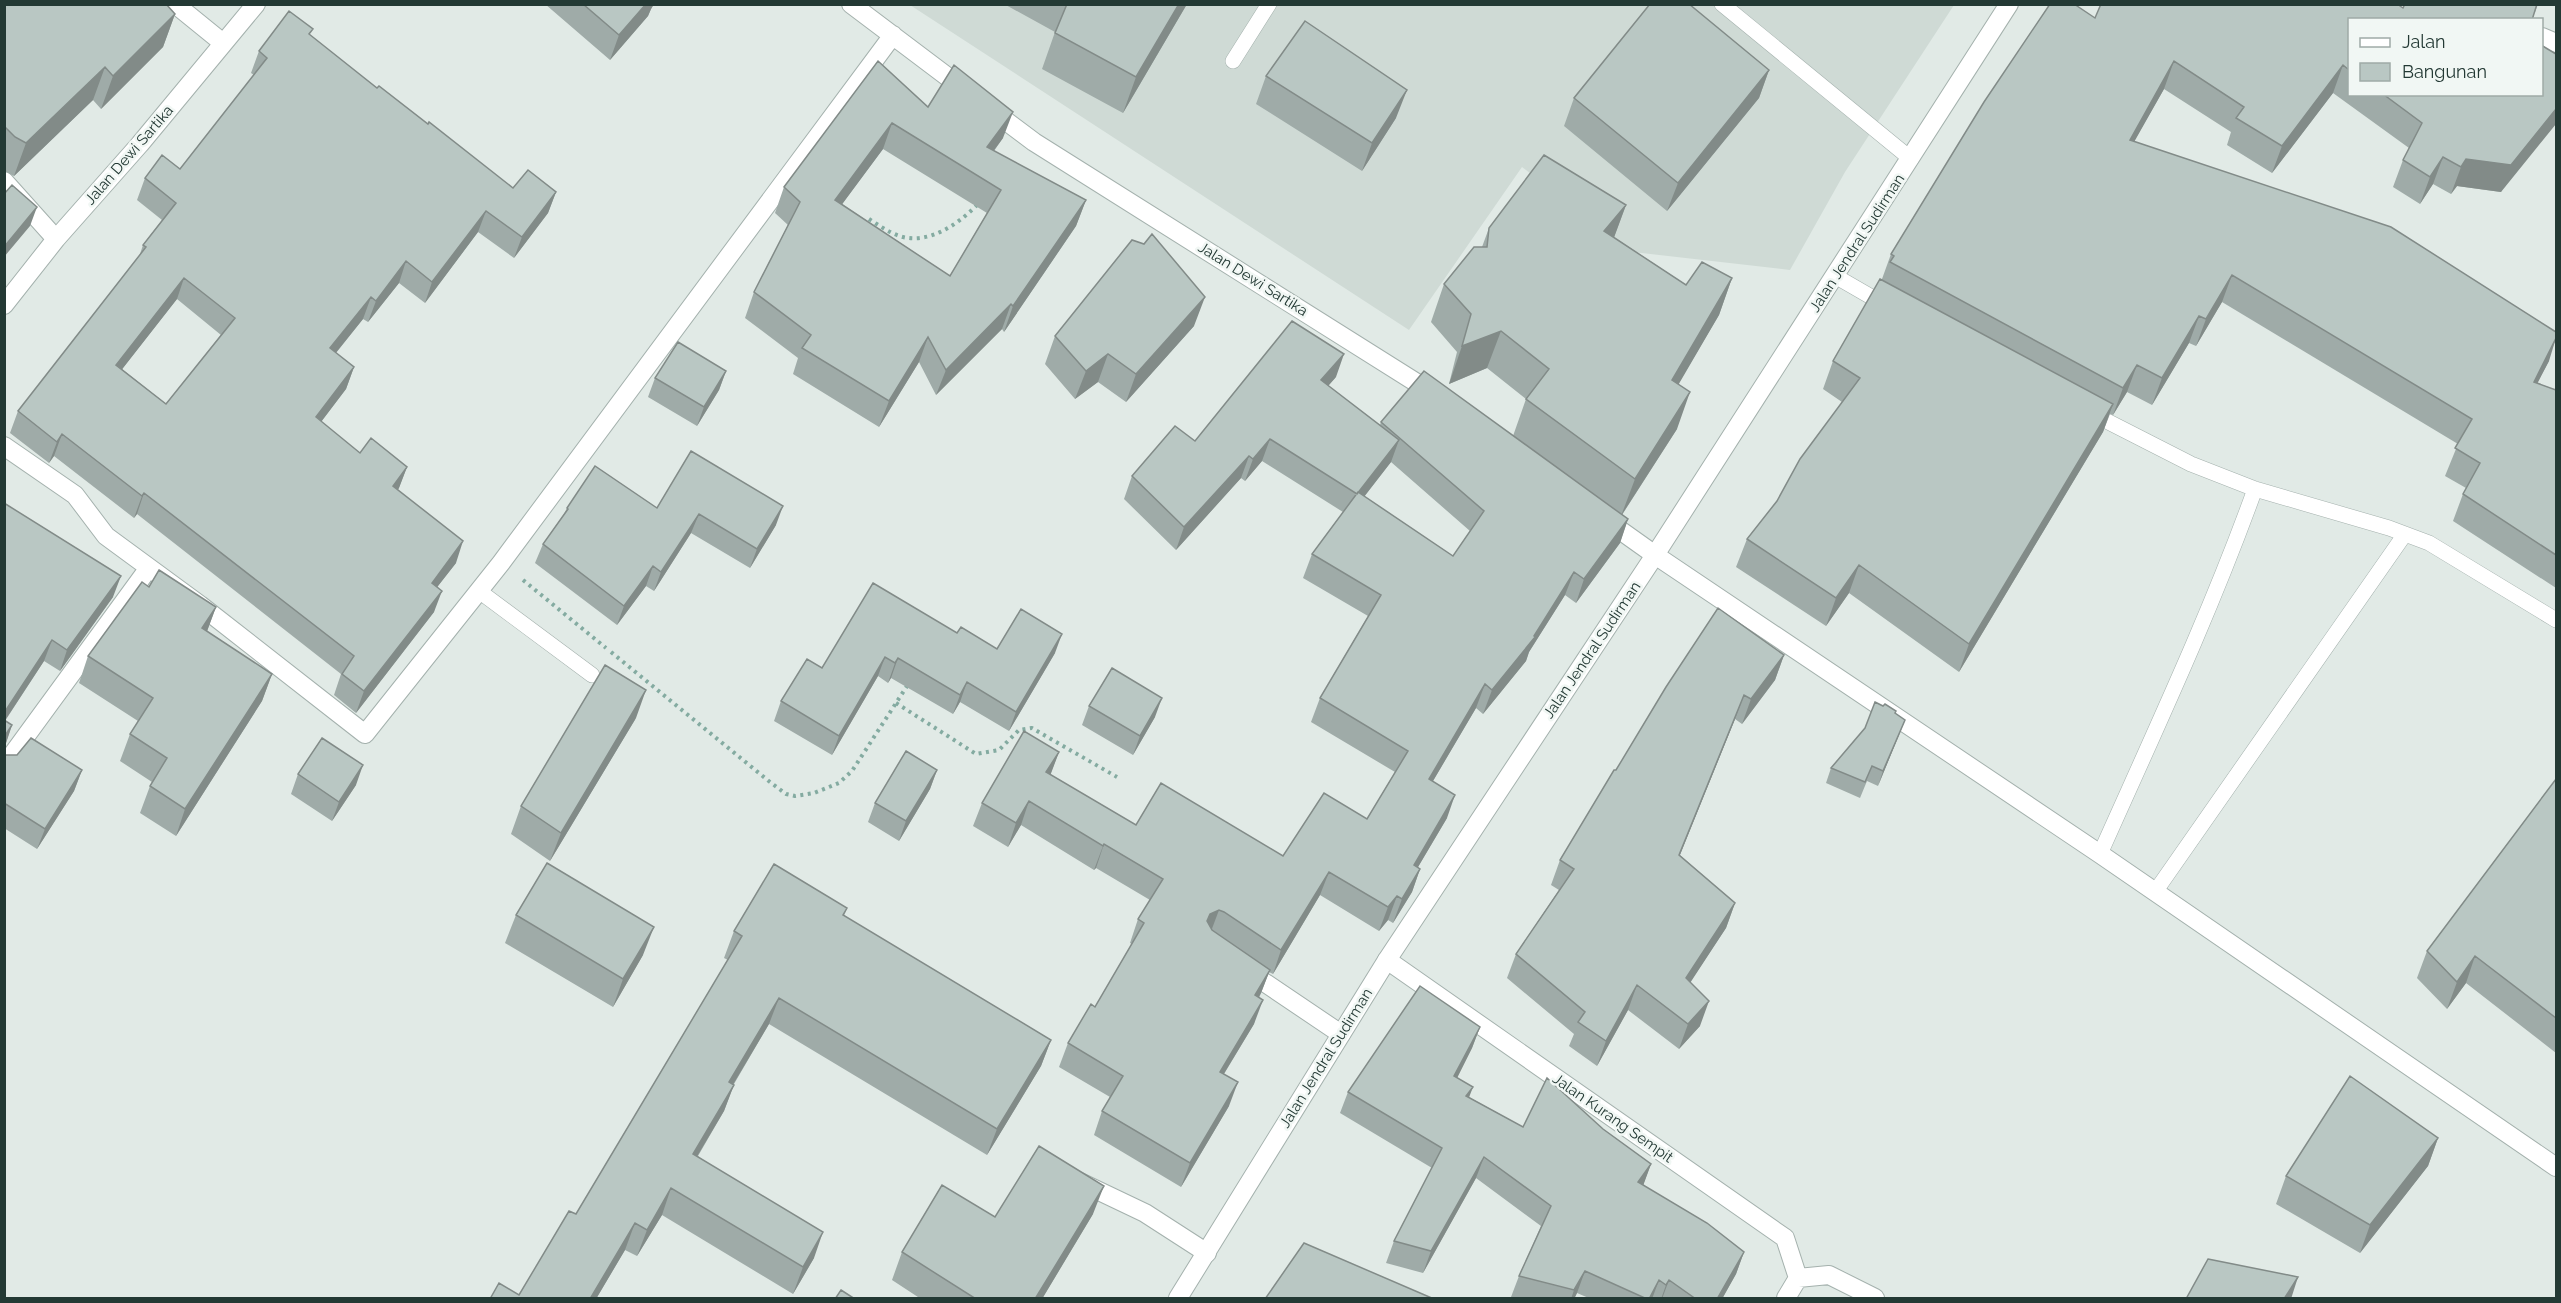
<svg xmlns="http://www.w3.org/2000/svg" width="2561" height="1303" viewBox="0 0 2561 1303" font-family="Raleway,sans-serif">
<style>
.built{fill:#cfdad5}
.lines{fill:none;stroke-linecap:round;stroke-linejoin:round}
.service-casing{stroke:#a4b1ad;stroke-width:16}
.minor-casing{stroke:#a4b1ad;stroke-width:20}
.tertiary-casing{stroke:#a4b1ad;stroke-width:20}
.path{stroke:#84aba1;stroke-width:4;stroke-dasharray:3 4.5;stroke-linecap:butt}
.service{stroke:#fff;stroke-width:15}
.minor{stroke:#fff;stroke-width:18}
.tertiary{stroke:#fff;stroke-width:18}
.wall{fill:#9faba8;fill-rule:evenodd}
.shaded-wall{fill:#828b88}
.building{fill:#b9c7c3;stroke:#828b88;stroke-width:1.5;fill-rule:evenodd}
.labels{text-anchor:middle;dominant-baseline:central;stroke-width:5;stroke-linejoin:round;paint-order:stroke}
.street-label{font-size:15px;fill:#233934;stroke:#f1f7f4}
</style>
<rect width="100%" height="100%" fill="#e1eae6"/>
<path class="built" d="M910,5H1954L1845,172L1790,270L1633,252L1522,167L1409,330Z"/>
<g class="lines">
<defs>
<path id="service" d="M1722,4L1911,159
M1233,61L1269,4
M1835,276L1887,306
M2089,412L2191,464L2255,489L2389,528L2429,543L2556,620
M479,591L592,675
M2100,854C2154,733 2210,614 2255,489
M2155,892L2405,534"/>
<path id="minor" d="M175,4L223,43
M851,4L965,90
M2542,37L2556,43
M990,109L1034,142L1436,395
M4,181L56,239
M4,305L56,239L140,144L256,4
M4,446L75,495L106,536L200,605L365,734L501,563L893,35
M1603,518L1655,555L2100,854L2556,1167
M4,766L148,569
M1387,960L1785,1238L1798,1278L1786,1298
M1246,970L1341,1034
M1080,1182L1145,1213L1207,1253
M1798,1278L1829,1275L1875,1298"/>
<path id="tertiary" d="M1178,1298L1387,960L1655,555L2009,4"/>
</defs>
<use href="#service" class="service-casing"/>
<use href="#minor" class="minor-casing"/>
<use href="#tertiary" class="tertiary-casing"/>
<path class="path" d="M869,219C880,226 891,234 903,237C931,244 961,222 979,203
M523,580L606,648
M611,652L770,782L786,794L795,796L814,793L839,783L852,771L909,683
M896,703L976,754L999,750L1019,730L1032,728L1117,777"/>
<use href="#service" class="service"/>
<use href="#minor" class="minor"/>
<use href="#tertiary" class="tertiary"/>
</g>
<path class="wall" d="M4,4L175,14L163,47L101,109L93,100L14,176L4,171Z
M545,4H654L651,9L648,16L610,60Z
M1004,4H1187L1123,113L1042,69L1055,32Z
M2405,4H2538L2535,12L2349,20V94H2541L2501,192L2457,186L2451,194L2433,184L2420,204L2393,187L2403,160L2409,148L2333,93L2272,173L2227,145L2231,132L2164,89L2134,141L2549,361L2537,383L2556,390V588L2453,521L2463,494L2466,488L2445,476L2458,444L2222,302L2196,346L2189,343L2152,405L2127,392L2113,415L2110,414L2103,432L1959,672L1849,593L1826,626L1736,567L1747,539L1777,501L1842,402L1823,389L1833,361L1882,279L1891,254L2095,18L2403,8Z
M310,35L377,88L513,188L556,192L548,213L514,258L478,232L425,303L399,283L368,322L363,319L336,353L354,367L346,389L321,422L360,453L407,467L398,490L456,563L437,587L434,612L356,713L334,695L341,674L137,514L134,518L54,456L49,463L10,433L18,411L139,257L143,245L162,220L137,200L145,178L180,169L254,75L251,73L259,51ZM177,299L221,335L166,404L122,369Z
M878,61L928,107L1003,138L994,151L1086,200L1076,226L1004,332L1002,329L936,395L919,362L879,427L793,374L798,358L745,318L754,292L788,225L775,213L784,187ZM883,149L987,213L950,276L842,204Z
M1769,70L1759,98L1667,211L1564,126L1574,98Z
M1266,76L1396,118L1362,171L1256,104Z
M1626,205L1614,237L1686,285L1732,278L1719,315L1678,384L1677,429L1622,515L1628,519L1620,543L1576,603L1565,595L1529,652L1526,661L1483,714L1476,708L1433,781L1447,818L1418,867L1420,869L1412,892L1393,923L1388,920L1379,931L1320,895L1273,974L1269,972L1261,993L1259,998L1254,1024L1224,1074L1229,1106L1181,1187L1094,1135L1102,1111L1110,1097L1059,1067L1068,1043L1095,1007L1132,944L1130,943L1138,919L1150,900L1096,868L1094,870L1021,825L1008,847L973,826L982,803L1059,752L1050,775L1136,825L1283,856L1367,819L1395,772L1311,722L1320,698L1368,616L1303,578L1312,554L1343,512L1262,461L1245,481L1241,478L1176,550L1124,499L1132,476L1195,441L1336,377L1328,386L1380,425L1381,422L1513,436L1526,399L1487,368L1449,384L1457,352L1431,322L1444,284L1482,247L1489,228ZM1391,462L1470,531L1453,556L1364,497Z
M1194,326L1126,402L1098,382L1075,399L1045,364L1055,336Z
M726,371L719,390L697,426L648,397L655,378Z
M4,503L113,597L60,671L44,661L5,721L12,725L5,746Z
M567,508H657L776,525L750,568L691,533L654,591L646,586L617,625L535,563L543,544L564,514Z
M149,587L216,607L207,631L272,674L262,701L176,836L140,813L150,786L152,782L120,761L130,734L138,721L79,683L88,656Z
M957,633L997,649L1055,653L1009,731L960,702L953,714L891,678L888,683L878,676L832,755L774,721L781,701L822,668Z
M1784,655L1775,680L1742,724L1735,719L1680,855L1735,903L1726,928L1690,982L1700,1026L1679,1049L1628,1010L1597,1066L1569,1046L1574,1034L1507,978L1516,954L1559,890L1551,885L1560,860L1616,770Z
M1089,706L1155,717L1133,755L1082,725Z
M1895,713L1905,720L1878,786L1867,781L1860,798L1826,783L1831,768Z
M636,718L550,861L511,834L521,806Z
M4,752L5,755L82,770L74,791L37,849L4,828Z
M937,770L930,789L899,841L868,822L875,803Z
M298,774L356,785L332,821L291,794Z
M2556,779V1053L2466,983L2447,1009L2417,978L2427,951Z
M847,908L844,916L1051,1040L1041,1066L987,1155L769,1024L734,1084L724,1111L698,1156L814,1258L793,1294L662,1215L637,1256L625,1250L596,1299H490L519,1295L576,1214L728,960L724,958L734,931Z
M516,915L643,955L613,1007L505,943Z
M1480,1027L1472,1048L1457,1078L1469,1097L1523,1127L1603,1129L1651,1164L1643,1185L1744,1252L1736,1274L1722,1299H1591L1577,1293L1574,1299H1516L1511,1297L1519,1276L1541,1226L1476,1178L1423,1273L1386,1263L1394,1241L1432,1168L1340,1113L1348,1092Z
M2438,1138L2428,1166L2360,1253L2276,1204L2286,1176Z
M1093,1214L1042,1299H921L892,1280L902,1252L995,1217Z"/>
<path class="shaded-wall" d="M646,4H654L651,9L648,16L610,60L619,35Z
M1179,4H1187L1123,113L1136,77Z
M175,14L163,47L101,109L113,76Z
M2174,61L2164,89L2120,167L2130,140Z
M2343,65L2333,93L2272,173L2282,146Z
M105,67L93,100L14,176L26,143Z
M1769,70L1759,98L1667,211L1678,183Z
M1407,90L1396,118L1362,171L1372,143Z
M2556,109V124L2501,192L2457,186L2451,194L2461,167L2466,159Z
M1013,112L1003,138L977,173L987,147Z
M892,123L883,149L826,226L835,200Z
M2443,157L2433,184L2420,204L2430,177Z
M556,192L548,213L514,258L522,237Z
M1086,200L1076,226L1004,332L1013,306Z
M1626,205L1612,243L1604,231Z
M37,207L30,226L4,257V247Z
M486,211L478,232L425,303L432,282Z
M406,261L399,283L368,322L376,301Z
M2232,275L2222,302L2196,346L2206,319Z
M184,278L177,299L109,386L116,365Z
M1732,278L1719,315L1659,418L1672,380Z
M371,297L363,319L322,370L330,348Z
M1205,297L1194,326L1126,402L1136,374Z
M1011,304L1002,329L936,395L946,370Z
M2199,316L2189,343L2152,405L2162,378Z
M1501,331L1487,368L1449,384L1462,346Z
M928,337L919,362L879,427L889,401Z
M2556,338L2549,361L2524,409L2534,382Z
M1108,354L1098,382L1075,399L1086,371Z
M1344,354L1336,377L1313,403L1321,380Z
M2137,365L2127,392L2113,415L2123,388Z
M354,367L346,389L308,439L316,417Z
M726,371L719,390L697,426L704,407Z
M1690,392L1677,429L1621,516L1635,479Z
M2113,404L2103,432L1959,672L1969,644Z
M62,434L54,456L49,463L57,442Z
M1270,439L1262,461L1245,481L1253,459Z
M1399,440L1391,462L1349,516L1357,494Z
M1249,456L1241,478L1176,550L1184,527Z
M407,467L399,488L385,507L393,486Z
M144,493L137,514L134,518L142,496Z
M783,506L776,525L750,568L757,549Z
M699,514L691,533L654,591L661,572Z
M1628,519L1620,543L1576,603L1584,579Z
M463,541L456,563L424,604L432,583Z
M1859,565L1849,593L1826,626L1836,598Z
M653,566L646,586L617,625L624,606Z
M1574,572L1565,595L1529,652L1526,661L1483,714L1492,690L1534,636Z
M121,576L113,597L60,671L67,650Z
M442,591L434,612L356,713L364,691Z
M216,607L206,634L202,628Z
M1062,634L1055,653L1009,731L1016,712Z
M52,640L44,661L4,722V713Z
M1784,655L1775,680L1742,724L1751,699Z
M885,657L878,676L832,755L839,736Z
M898,658L891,678L888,683L895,663Z
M272,674L262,701L176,836L185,809Z
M967,682L960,702L953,714L960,695Z
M1485,684L1476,708L1420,803L1429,779Z
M646,690L636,718L550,861L561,833Z
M1744,695L1735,719L1670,879L1679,855Z
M1162,698L1155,717L1133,755L1140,736Z
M1905,720L1899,735L1878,786L1883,771Z
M12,725L5,746H4V737Z
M1059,752L1050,776L1046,772Z
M363,765L356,785L332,821L339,802Z
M82,770L74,791L37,849L45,829Z
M937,770L930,789L899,841L906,821Z
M1455,795L1447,818L1405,889L1414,865Z
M1029,801L1021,825L1008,847L1016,823Z
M1104,844L1096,868L1094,870L1103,846Z
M1420,869L1412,892L1393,923L1402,899Z
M1329,872L1320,895L1273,974L1281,950Z
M1397,896L1388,920L1379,931L1388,907Z
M1735,903L1726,928L1677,1003L1686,978Z
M1219,910L1210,934L1201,938L1210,914Z
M654,927L643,955L613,1007L623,979Z
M2475,956L2466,983L2447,1009L2457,982Z
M1270,970L1261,993L1246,1019L1255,995Z
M1637,985L1628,1010L1597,1066L1606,1041Z
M779,998L769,1024L719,1108L729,1082Z
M1263,1000L1254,1024L1211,1095L1220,1072Z
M1709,1001L1700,1026L1679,1049L1688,1024Z
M1480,1027L1472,1048L1447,1098L1454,1076Z
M1051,1040L1041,1066L987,1155L997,1129Z
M1238,1082L1229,1106L1181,1187L1190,1163Z
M734,1085L724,1111L683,1180L693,1154Z
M1473,1087L1465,1108L1466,1096Z
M2438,1138L2428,1166L2360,1253L2370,1225Z
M1484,1157L1476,1178L1423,1273L1431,1251Z
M1651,1164L1643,1186L1638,1182Z
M1104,1186L1093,1214L1042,1299H1035Z
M671,1188L662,1215L637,1256L647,1230Z
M635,1223L625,1250L596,1299H590Z
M823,1232L814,1258L793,1294L803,1267Z
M1744,1252L1736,1274L1722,1299H1717Z
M1585,1271L1577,1293L1574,1299H1571L1574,1290Z
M2298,1277L2291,1299H2284Z
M1659,1280L1652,1299H1649Z
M1669,1280L1662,1299H1661L1666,1285Z"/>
<path class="building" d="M4,4H166L175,14L113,76L105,67L26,143L15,137L4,126Z
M583,4H646L619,35Z
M1067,4H1179L1136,77L1055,33Z
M1650,4H1689L1769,70L1678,183L1574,98Z
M2050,4H2074L2095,18L2101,4H2397L2403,8L2405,4H2537L2532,20H2349V70L2343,65L2282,146L2236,118L2244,107L2174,61L2130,140L2391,227L2556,332V338L2534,382L2556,390V555L2463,494L2480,463L2455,448L2472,419L2232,275L2206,319L2199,316L2162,378L2137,365L2123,388L1890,262L1894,256L1891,254L1984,102Z
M289,11L313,29L309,34L377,88L379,86L428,124L429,122L513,188L528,170L556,192L522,237L486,211L432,282L406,261L376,301L371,297L330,348L354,367L316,417L360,453L371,438L407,467L393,486L463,541L432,583L442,591L364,691L342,674L354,656L144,493L142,496L62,434L57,442L18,411L146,247L143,245L176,203L145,178L162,155L180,169L267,58L259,51ZM184,278L235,318L166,404L116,365Z
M1305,21L1407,90L1372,143L1266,76Z
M2541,45L2556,54V109L2511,165L2466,159L2461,167L2443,157L2430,177L2403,160L2422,123L2383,94H2541Z
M878,61L928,107L954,65L1013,112L987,147L1086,200L1013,306L1011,304L946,370L928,337L889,401L802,348L811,335L754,292L800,202L784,187ZM892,123L1001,190L950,276L835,200Z
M1544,155L1626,205L1604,231L1686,285L1702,262L1732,278L1672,380L1690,392L1635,479L1526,399L1549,369L1501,331L1462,346L1471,314L1444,284L1474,247H1487L1489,228Z
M12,185L37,207L4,247V194Z
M1152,234L1205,297L1136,374L1108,354L1086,371L1055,336L1132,240L1144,244Z
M1880,279L2113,404L1969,644L1859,565L1836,598L1747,539L1777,501L1800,459L1860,378L1833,361Z
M1292,321L1344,354L1321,380L1399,440L1357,494L1270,439L1253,459L1249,456L1184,527L1132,476L1175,426L1195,441Z
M678,342L726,371L704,407L655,378Z
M1424,371L1628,519L1584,579L1574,572L1534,636L1535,637L1492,690L1485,684L1429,779L1455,795L1414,865L1420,869L1402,899L1397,896L1388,907L1329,872L1281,950L1224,912L1219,910L1210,914L1207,921L1212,930L1270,970L1255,995L1263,1000L1220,1072L1238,1082L1190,1163L1102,1111L1123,1076L1068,1043L1091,1004L1095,1007L1144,923L1138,919L1163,879L1104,844L1103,846L1029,801L1016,823L982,803L1024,731L1059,752L1046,772L1136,825L1161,783L1283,856L1324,793L1367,819L1408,751L1320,698L1381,595L1312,554L1358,492L1453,556L1484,511L1381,422Z
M691,451L783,506L757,549L699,514L661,572L653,566L624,606L543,544L568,509L567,508L595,466L657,508Z
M4,503L121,576L67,650L52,640L4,713Z
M159,570L216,607L202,628L272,674L185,809L150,786L167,758L130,734L153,698L88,656L142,582L149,587Z
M873,583L957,633L961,627L997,649L1021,609L1062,634L1016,712L967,682L960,695L898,658L895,663L885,657L839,736L781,701L807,659L822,668Z
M1718,608L1784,655L1751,699L1744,695L1679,855L1735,903L1686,978L1709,1001L1688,1024L1637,985L1606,1041L1578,1022L1585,1012L1516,954L1574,869L1560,860L1614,770H1616L1666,687Z
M605,665L646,690L561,833L521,806Z
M1112,668L1162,698L1140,736L1089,706Z
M1875,702L1883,706L1885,704L1896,711L1895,713L1905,720L1883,771L1872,766L1865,782L1831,768L1865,728Z
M4,720L12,725L4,737Z
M31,738L82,770L45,829L4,803V752L5,755H17Z
M322,738L363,765L339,802L298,774Z
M906,751L937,770L906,821L875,803Z
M2556,779V1018L2475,956L2457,982L2427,951Z
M547,863L654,927L623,979L516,915Z
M774,864L847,908L843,915L1051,1040L997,1129L779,998L729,1082L734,1085L693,1154L823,1232L803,1267L671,1188L647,1230L635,1223L590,1299H490L499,1283L519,1295L569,1211L576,1214L742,936L734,931Z
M1420,986L1480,1027L1454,1076L1473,1087L1466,1096L1523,1127L1547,1078L1603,1129L1651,1164L1638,1182L1707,1223L1744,1252L1717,1299H1696L1669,1280L1666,1285L1659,1280L1649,1299H1647L1585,1271L1574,1290L1519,1276L1551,1206L1484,1157L1431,1251L1394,1241L1442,1148L1348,1092Z
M2350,1076L2438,1138L2370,1225L2286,1176Z
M1039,1146L1104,1186L1035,1299H976L902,1252L942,1185L995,1217Z
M1304,1243L1434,1299H1265Z
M2208,1259L2298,1277L2284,1299H2186Z
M841,1290L855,1299H835Z"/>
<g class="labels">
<g class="street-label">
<text transform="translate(129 155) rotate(-49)">Jalan Dewi Sartika</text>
<text transform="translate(1857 243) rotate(-57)">Jalan Jendral Sudirman</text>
<text transform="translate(1253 279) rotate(32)">Jalan Dewi Sartika</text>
<text transform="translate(1592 650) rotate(-56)">Jalan Jendral Sudirman</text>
<text transform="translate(1326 1058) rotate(-58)">Jalan Jendral Sudirman</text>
<text transform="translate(1613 1118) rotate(35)">Jalan Kurang Sempit</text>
</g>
</g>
<rect width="2561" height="1303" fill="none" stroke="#233934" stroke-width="12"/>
<rect x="2348" y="18" width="195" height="78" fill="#f1f7f4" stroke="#9faba7" stroke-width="1.5"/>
<rect x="2360" y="38" width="30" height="9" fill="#ffffff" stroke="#9faba7" stroke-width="1.5"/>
<text x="2402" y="48" font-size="18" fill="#233934">Jalan</text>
<rect x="2360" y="63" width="30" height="18" fill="#b9c7c3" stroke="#9faba7" stroke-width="1.5"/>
<text x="2402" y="78" font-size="18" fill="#233934">Bangunan</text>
</svg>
